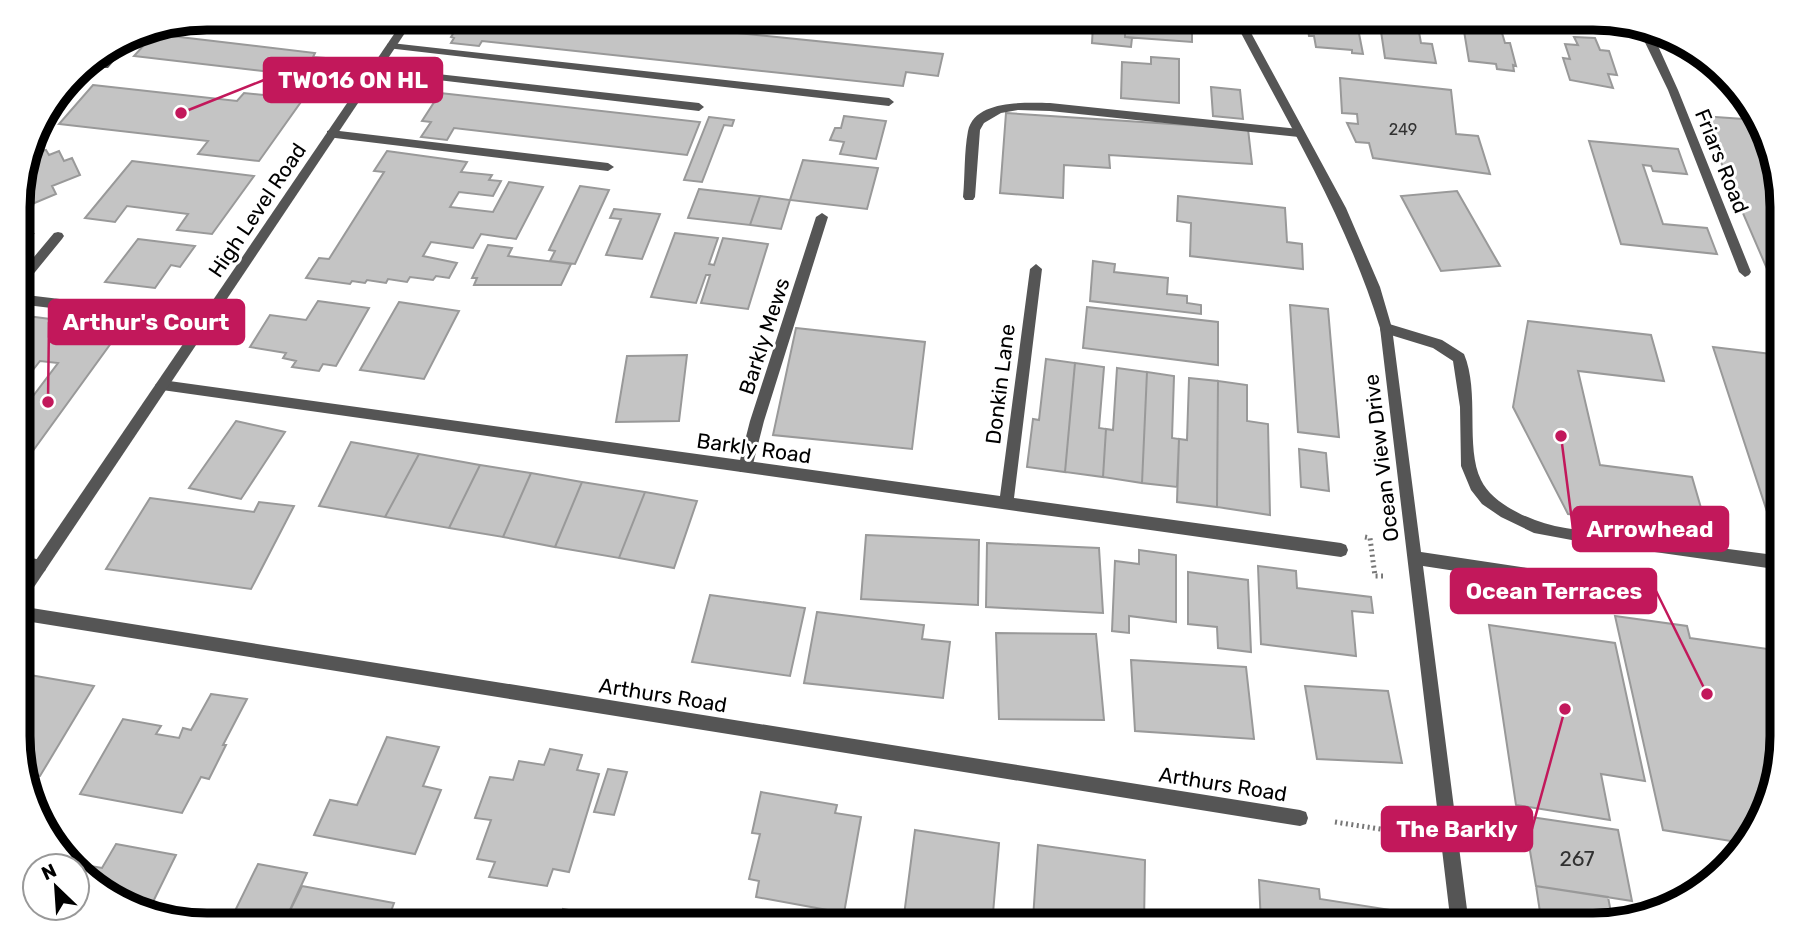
<svg xmlns="http://www.w3.org/2000/svg" width="1800" height="943" viewBox="0 0 1800 943" font-family="Rubik,sans-serif">
<style>
.building{fill:#c4c4c4;stroke:#999;stroke-width:2}
.lines{fill:none;stroke-linecap:round;stroke-linejoin:round}
.path{stroke:#777;stroke-width:5;stroke-dasharray:2 3.5;stroke-linecap:butt}
.service{fill:#555;fill-rule:evenodd}
.minor{fill:#555;fill-rule:evenodd}
.tertiary{fill:#555;fill-rule:evenodd}
.labels{text-anchor:middle;dominant-baseline:central;stroke-width:6;stroke-linejoin:round;paint-order:stroke}
.far-number-label{font-size:16px;fill:#313131}
.street-label{font-size:21px;fill:#000;stroke:#fff}
.near-number-label{font-size:21px;fill:#313131}
.rim{fill:none;stroke:#000;stroke-width:9}
.leader{fill:none;stroke:#c2185b;stroke-width:2.5}
.callout-dot{fill:#c2185b;stroke:#fff;stroke-width:2.5}
.callout{fill:#c2185b;stroke:#c2185b;stroke-width:2.5}
.callout-label{font-size:23px;text-anchor:middle;font-weight:bold;fill:#fff}
</style>
<rect width="100%" height="100%" fill="#fff"/>
<path class="building" d="M463,18H591L943,54L938,76L906,72L903,86L482,41L479,46L451,43L454,38L451,37Z
M1012,18H1050L1049,27L1011,24Z
M1098,18H1181V20L1188,21L1192,29V42L1125,37V28L1098,25Z
M1299,18H1356L1363,54L1352,53V50L1316,47L1314,36H1309L1307,23H1300Z
M1379,18L1417,21L1421,43L1432,44L1436,63L1385,58Z
M1462,19L1500,26L1505,43H1510L1516,66L1513,65L1514,71L1497,69L1496,64L1469,61Z
M1093,25L1125,28V37L1132,38L1131,47L1092,43Z
M154,34L315,53L313,57L327,58L314,77L300,76L297,81L276,78L280,73L134,56Z
M1574,37L1595,38L1600,50L1609,51L1617,75L1608,74L1613,88L1570,80L1563,58L1570,59L1565,44L1578,45Z
M1151,57L1179,59V103L1121,98L1122,62L1151,64Z
M1713,68L1734,87L1721,86Z
M1340,78L1451,90L1456,134L1478,136L1490,174L1373,158L1369,143L1356,142L1347,123L1358,124L1357,114L1342,113Z
M93,85L237,101L244,93L303,99L259,161L198,154L208,141L59,124Z
M1211,87L1240,90L1243,119L1213,116Z
M440,93L700,122L687,155L454,128L447,140L421,137L431,122L422,121Z
M1006,113L1248,129L1252,164L1109,155L1110,168L1064,165L1063,198L1000,193Z
M844,116L886,121L876,159L840,154L844,142L830,140L835,128H841Z
M1701,116L1758,120L1781,182V279L1771,278Z
M709,117L734,120L732,126L724,125L702,182L684,180Z
M1589,141L1678,149L1687,174L1653,171L1651,166L1643,165L1663,224L1707,228L1717,254L1621,244Z
M46,150L49,155L59,151L64,161L72,158L80,175L52,186L56,194L18,210V194L29,154Z
M387,151L467,162L461,172L492,175L489,180L501,181L493,196L459,192L450,207L493,212L509,182L543,187L516,239L481,234L473,248L431,242L423,256L457,263L449,278L436,276L433,280L410,277L407,282L388,279L386,283L367,280L365,283L352,281L350,284L306,278L319,258L329,259L384,172L374,171Z
M803,160L878,168L867,209L790,200Z
M132,161L254,176L212,234L177,230L188,214L127,206L115,222L85,218Z
M580,186L609,190L575,264L550,261L555,251L549,250Z
M699,189L760,196L750,225L688,218Z
M1457,191L1500,266L1441,271L1401,196Z
M760,196L790,200L781,229L750,225Z
M1178,196L1285,208L1287,242L1302,244L1303,269L1190,256L1191,223L1177,221Z
M614,209L660,214L642,259L606,255L621,219L610,218Z
M18,232L33,234L23,245L18,244Z
M675,233L718,238L709,264L714,265L723,238L768,244L748,309L701,303L710,275H706L696,303L651,297Z
M138,239L195,246L180,267L171,265L155,288L105,282Z
M488,245L512,248L508,256L571,264L561,285H474L477,278H472Z
M1093,261L1115,264L1114,272L1168,278L1167,294L1187,296V303L1201,305V314L1090,301Z
M318,301L369,308L336,366L323,364L319,371L292,367L296,361L283,358L286,353L250,347L270,315L306,320Z
M399,302L459,311L424,379L360,370Z
M1290,305L1328,309L1339,437L1298,432Z
M1087,307L1218,322V365L1083,348Z
M19,315L122,328L19,470L18,416L58,363L40,361L18,389Z
M1528,321L1651,335L1664,381L1578,371L1600,465L1692,477L1708,532L1568,514L1513,407Z
M796,328L925,342L912,449L773,435Z
M1713,347L1781,355L1782,543L1777,542Z
M687,355L679,421L616,422L627,356Z
M1046,359L1075,363L1065,472L1027,467L1033,419L1039,420Z
M1075,363L1104,367L1099,428L1106,429L1103,477L1065,472Z
M1117,368L1147,372L1142,483L1103,477L1106,429L1113,430Z
M1147,372L1174,376L1172,438L1179,439L1177,487L1142,483Z
M1189,378L1218,381L1217,507L1177,502L1179,439L1187,440Z
M1218,381L1247,385V421L1268,424L1270,515L1217,507Z
M236,421L285,432L241,499L189,488Z
M351,442L419,454L385,517L319,506Z
M1299,449L1326,453L1329,491L1301,487Z
M419,454L480,465L449,528L385,517Z
M480,465L531,473L503,537L449,528Z
M531,473L582,482L555,547L503,537Z
M582,482L645,492L619,558L555,547Z
M645,492L697,501L674,568L619,558Z
M150,498L254,512L259,502L294,506L251,589L106,569Z
M866,535L979,540L978,605L861,599Z
M987,543L1099,548L1103,613L986,607Z
M1139,550L1176,555V622L1129,616V633L1112,631L1115,561L1139,564Z
M1258,566L1296,571L1297,588L1371,597L1373,613L1352,611L1356,656L1261,644Z
M1188,572L1248,580L1251,652L1218,648L1217,627L1188,624Z
M710,595L805,608L790,676L692,662Z
M817,612L924,625L922,639L950,642L943,698L804,683Z
M1615,616L1687,626L1690,638L1782,651V737L1763,820L1743,843L1663,830Z
M1489,625L1615,643L1645,781L1601,774L1610,820L1516,805Z
M996,633L1096,634L1104,720L999,719Z
M1131,660L1246,667L1254,739L1135,731Z
M24,674L94,686L40,776L24,773L19,762V682Z
M1305,686L1388,691L1402,763L1317,759Z
M211,694L247,699L223,745H226L209,779L201,777L182,813L80,794L123,719L161,726L156,734L179,738L183,728L191,730Z
M387,737L439,747L423,786L441,790L415,854L314,835L330,800L357,805Z
M550,749L582,755L577,770L599,774L569,872L553,869L547,886L489,877L495,862L477,859L491,820L475,818L490,777L513,780L519,761L544,765Z
M608,769L627,772L614,815L594,812Z
M761,792L837,805L835,813L861,817L844,913L756,897L759,881L749,879L760,834L752,833Z
M1524,816L1618,830L1632,901L1536,886Z
M915,830L999,843L992,925H920L903,923Z
M116,844L176,855L148,912L123,906L74,863L102,868Z
M1038,845L1145,860L1144,925H1059L1033,919Z
M258,864L307,873L283,925L232,917Z
M1259,880L1319,889L1320,899L1410,913L1411,925H1261Z
M302,886L394,903L386,925H283Z
M1536,886L1608,897L1613,923L1606,925H1542Z
M563,909L656,925H558Z
M506,912L549,919L547,925H445L449,914L502,924Z
M807,914L850,922L849,925H805Z"/>
<g class="lines">
<path class="path" d="M1365,537L1370,538L1375,576H1383
M1335,822L1412,834"/>
<path class="service" d="M1638,28L1649,30L1654,37L1678,90L1751,272L1749,275L1745,277L1739,272L1668,90Z
M141,30L108,68H100V64L123,39Z
M391,43L889,98L894,102L889,106L387,48V44Z
M374,67L699,103L704,107L699,111L370,72V68Z
M1050,103L1299,129L1305,133L1299,137L1050,111L1018,110L1001,113L984,123L980,130L975,197L973,200H965L963,197C965,176 964,152 968,131C975,99 1026,103 1050,103Z
M331,130L608,163L614,167L608,171L327,137V131Z
M822,213L828,217L764,421L752,468L750,472H740L738,468L750,421L816,217Z
M58,232L62,233L64,236L62,239L22,288L18,290V276L54,233Z
M18,294L93,303L99,308L93,313L18,304Z
M1386,323L1442,340L1464,354C1480,392 1465,447 1481,480C1490,499 1515,513 1535,520C1560,530 1592,531 1619,534C1673,542 1728,549 1782,556V570L1577,541L1534,533L1501,517L1482,504L1471,490L1461,466L1460,407L1453,361L1433,348L1381,332L1380,328L1381,324Z"/>
<path class="minor" d="M310,18H341L403,24L408,27L403,30L315,21Z
M1233,18H1243L1346,208L1380,287L1392,328L1421,552L1646,586L1651,588L1654,593L1651,598L1646,600L1423,566L1469,925H1451L1380,328C1346,217 1286,120 1233,18Z
M1036,264L1042,269L1014,498L1341,543L1346,545L1348,550L1346,555L1341,557L162,390L155,385L162,380L1000,496L1030,269Z
M19,555L45,561L47,566L45,571L40,573L19,569Z
M19,606L1300,810L1306,812L1308,818L1306,824L1300,826L19,620Z"/>
<path class="tertiary" d="M405,18H415L24,602L19,604V585Z"/>
</g>
<g class="labels">
<g class="far-number-label">
<text x="1403" y="129">249</text>
</g>
<g class="street-label">
<text transform="translate(1722 161) rotate(68)">Friars Road</text>
<text transform="translate(257 210) rotate(-56)">High Level Road</text>
<text transform="translate(764 336) rotate(-72)">Barkly Mews</text>
<text transform="translate(1000 384) rotate(-83)">Donkin Lane</text>
<text transform="translate(754 448) rotate(8)">Barkly Road</text>
<text transform="translate(1381 458) rotate(-97)">Ocean View Drive</text>
<text transform="translate(663 695) rotate(9)">Arthurs Road</text>
<text transform="translate(1223 784) rotate(9)">Arthurs Road</text>
</g>
<g class="near-number-label">
<text x="1577" y="858">267</text>
</g>
</g>
<path d="M0 0H1800V943H0ZM207 30H1593A177 177 0 0 1 1770 207V736A177 177 0 0 1 1593 913H207A177 177 0 0 1 30 736V207A177 177 0 0 1 207 30Z" fill="#fff" fill-rule="evenodd"/>
<path class="rim" d="M207 30H1593A177 177 0 0 1 1770 207V736A177 177 0 0 1 1593 913H207A177 177 0 0 1 30 736V207A177 177 0 0 1 207 30Z"/>
<path class="leader" d="M181 113L264 80M48 402L49 322M1561 436L1573 529M1707 694L1656 591M1565 709L1532 829"/>
<g class="callout-dot">
<circle cx="181" cy="113" r="7"/>
<circle cx="48" cy="402" r="7"/>
<circle cx="1561" cy="436" r="7"/>
<circle cx="1707" cy="694" r="7"/>
<circle cx="1565" cy="709" r="7"/>
</g>
<g class="callout">
<rect x="264" y="58" width="178" height="44" rx="7"/>
<rect x="49" y="300" width="195" height="44" rx="7"/>
<rect x="1573" y="507" width="155" height="44" rx="7"/>
<rect x="1451" y="569" width="205" height="44" rx="7"/>
<rect x="1382" y="807" width="150" height="44" rx="7"/>
</g>
<g class="callout-label">
<text x="353" y="88">TWO16 ON HL</text>
<text x="146" y="330">Arthur's Court</text>
<text x="1650" y="537">Arrowhead</text>
<text x="1554" y="599">Ocean Terraces</text>
<text x="1457" y="837">The Barkly</text>
</g>
<g transform="translate(56 887) rotate(335)"><circle r="33" fill="#ffffff" stroke="#999999" stroke-width="2"/>
<path d="M0-5L12 26L0 18L-12 26Z" fill="#000000"/>
<text y="-10" font-size="19" font-weight="bold" text-anchor="middle" fill="#000000">N</text>
</g>
</svg>
